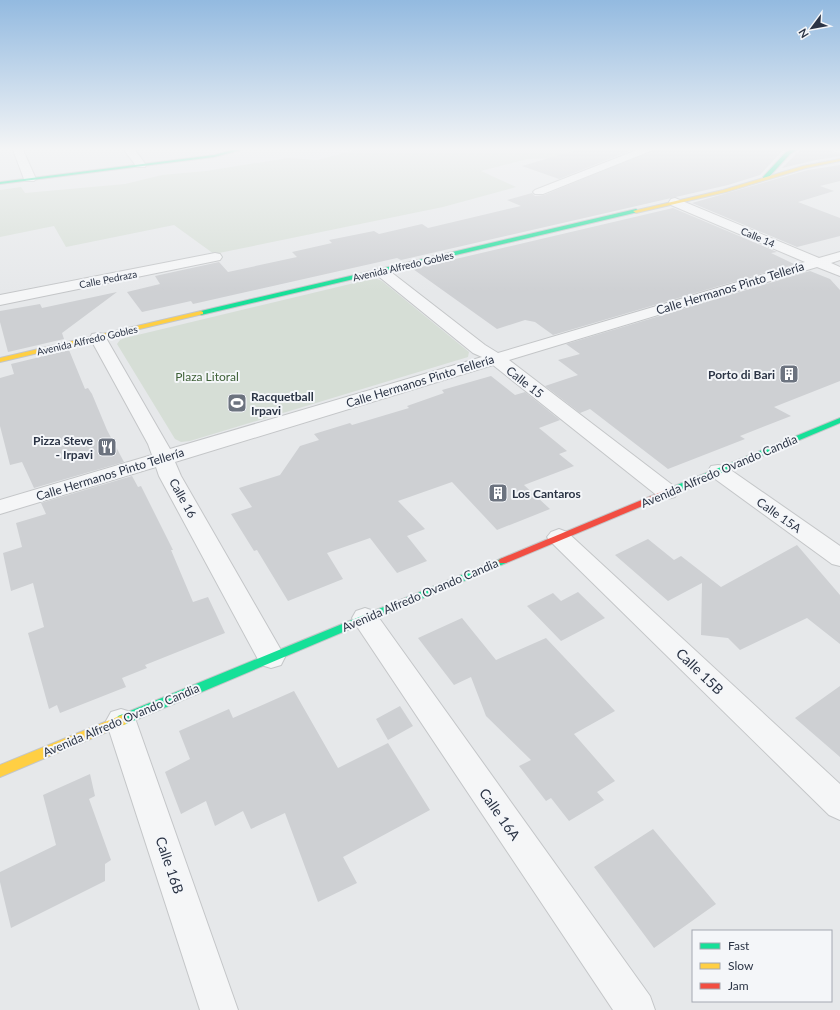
<svg xmlns="http://www.w3.org/2000/svg" width="840" height="1010" viewBox="0 0 840 1010" font-family="Lato,sans-serif">
<style>
.green{fill:#d6ded6}
.building{fill:#ced0d3}
.lines{fill:none;stroke-linecap:round;stroke-linejoin:round}
.street-casing{stroke:#c4c6c8;stroke-width:2}
.fast-casing{stroke:#c4c6c8;stroke-width:2}
.slow-casing{stroke:#c4c6c8;stroke-width:2}
.jam-casing{stroke:#c4c6c8;stroke-width:2}
.street{fill:#f5f6f7;fill-rule:evenodd}
.fast{fill:#16e098;fill-rule:evenodd}
.slow{fill:#ffcf43;fill-rule:evenodd}
.jam{fill:#f24e42;fill-rule:evenodd}
.labels{text-anchor:middle;dominant-baseline:central;stroke-width:4;stroke-linejoin:round;paint-order:stroke}
.far-street-label{font-size:10px;fill:#2b3445;stroke:#f4f6f9}
.street-label{font-size:12px;fill:#2b3445;stroke:#f4f6f9}
.poi-label{font-size:12px;font-weight:bold;fill:#2b3445;stroke:#f4f6f9;text-anchor:end}
.park-label{font-size:12px;fill:#3f6138;stroke:#f4f6f9}
.near-street-label{font-size:14px;fill:#2b3445;stroke:#f4f6f9}
</style>
<rect width="100%" height="100%" fill="#e6e8ea"/>
<path class="green" d="M356,150H572L560,158L528,159L481,171L516,187L443,207L214,254L174,225L66,247L54,226L0,237V190L21,187L25,193L125,184L162,175L206,171L288,158L317,160Z
M377,279L382,281L469,352L468,357L190,441L181,442L175,439L117,344L120,340L125,338L367,280Z"/>
<path class="building" d="M576,150H632L559,179L522,166Z
M654,150H783L760,175L728,185L401,260L397,258L193,304L191,301L142,312L127,292L160,284L155,276L219,262L228,272L297,257L292,252L332,243L329,240L374,231L379,234L422,224L428,228L521,206L507,200L532,193L535,196L544,195Z
M800,150H827L840,153V156L816,160L782,168Z
M840,165V181L820,186L834,191L798,202L840,218V236L797,247L692,203L808,170Z
M673,208L777,252L771,253L794,264L553,335L535,322L525,320L497,329L413,269Z
M810,271L830,279L840,290V381L774,407L791,416L740,436L745,439L668,469L590,409L580,413L545,386L578,375L558,360L580,354L566,344Z
M117,292L62,333L64,339L8,352L0,322V311L40,304L42,308Z
M69,350L85,389L88,388L92,394L107,430L124,462L34,488L22,462L10,465L0,426V378L14,374L11,364Z
M491,376L515,395L525,392L560,420L539,428L567,451L559,454L574,466L524,485L550,509L497,530L452,482L398,501L425,529L407,536L427,561L397,573L370,538L327,553L343,579L288,601L257,550L254,551L231,514L252,507L239,488L280,475L300,446L319,440L314,434L350,423L352,425L409,408L407,406L444,393L442,390Z
M132,476L138,487L141,486L173,550H171L193,602L208,597L225,633L145,665L147,668L122,678L126,687L60,713L57,705L49,709L28,633L44,627L33,583L11,591L3,553L22,547L16,523L46,514L41,503Z
M648,539L674,560L681,556L721,587L797,545L840,595V644L807,618L740,650L728,638L701,635L702,583L668,601L615,555Z
M578,592L605,618L561,641L527,606L553,593L561,601Z
M462,618L496,660L546,638L615,711L574,734L615,781L597,792L604,800L569,821L551,798L546,801L519,766L531,760L486,716L471,677L454,685L418,638Z
M840,686V757L795,718Z
M294,691L338,768L388,743L430,810L343,857L357,883L318,902L285,813L251,829L243,811L215,826L206,801L181,814L165,772L190,759L179,731L229,709L233,718Z
M400,706L413,726L388,740L376,719Z
M90,774L95,796L89,799L111,860L105,864V881L11,928L0,882V872L56,845L43,795Z
M653,829L716,904L654,948L594,867Z"/>
<g class="lines">
<defs>
<path id="street" d="M13,150H23L36,179L34,181H26L24,179Z
M124,150H135L146,165L145,167H137Z
M637,150H653L543,194H535L533,192L535,190Z
M675,198L819,258L840,252V260L831,263L840,267V276L817,267L509,360L675,487L678,492L675,497L667,499L659,497L493,365L175,462L181,476L285,657L281,665L271,668L261,665L159,476L156,467L0,514V500L152,455L148,444L90,338L92,334L98,333L104,334L106,338L170,449L482,357L473,353L377,275L375,272L377,269L382,268L387,269L485,345L498,353L805,262L671,205L669,202L671,199Z
M215,253L220,254L222,257L220,260L0,305V295Z
M718,465L725,466L840,546V566L832,564L711,476L708,471L711,466Z
M559,529L567,532L840,784V820L829,815L551,542L547,537L551,532Z
M365,608L374,611L650,996L655,1010H613L356,625L352,618L356,611Z
M121,709L131,712L136,721L238,1010H200L106,721L111,712Z"/>
<path id="fast" d="M232,150H241L214,157L0,184V182L214,155Z
M790,150H796L790,154L767,179H763V177L786,152Z
M636,209L639,211L638,212L201,315L198,313L201,311Z
M840,418V423L676,492H670L669,490L670,488Z
M503,558L506,559L508,561L506,563L126,724L122,725L118,724L116,720L118,716Z"/>
<path id="slow" d="M840,159V161L806,168L726,192L636,213L633,211L723,190L803,166Z
M201,311L203,312V314L0,362V358Z
M122,715L126,716L128,720L126,724L0,777V765Z"/>
<path id="jam" d="M673,487L677,490L676,492L506,563H500L498,561L500,559Z"/>
</defs>
<use href="#street" class="street-casing"/>
<use href="#fast" class="fast-casing"/>
<use href="#slow" class="slow-casing"/>
<use href="#jam" class="jam-casing"/>
<use href="#street" class="street"/>
<use href="#fast" class="fast"/>
<use href="#slow" class="slow"/>
<use href="#jam" class="jam"/>
</g>
<linearGradient id="sky" x2="0" y2="1"><stop stop-color="#93bae0"/><stop offset="0.51" stop-color="#f4f5f6"/><stop offset="1" stop-color="#f4f5f6" stop-opacity="0"/></linearGradient>
<rect width="840" height="292" fill="url(#sky)"/>
<defs>
<symbol id="building-square" viewBox="-11 -11 22 22"><rect x="-9" y="-9" width="18" height="18" rx="4" fill="#6c737f" stroke="#f4f6f9"/><path d="M-4-6H4V6H1V3H-1V6H-4ZM-2.5-4.3h1.7v1.8h-1.7ZM.8-4.3h1.7v1.8H.8ZM-2.5-1h1.7V.8h-1.7ZM.8-1h1.7V.8H.8Z" fill="#fff"/></symbol>
<symbol id="stadium-square" viewBox="-11 -11 22 22"><rect x="-9" y="-9" width="18" height="18" rx="4" fill="#6c737f" stroke="#f4f6f9"/><path d="M0-5a6.5 5 0 1 0 0 10a6.5 5 0 1 0 0-10ZM-3.5-1.8h7v3.6h-7Z" fill="#fff"/></symbol>
<symbol id="restaurant-square" viewBox="-11 -11 22 22"><rect x="-9" y="-9" width="18" height="18" rx="4" fill="#6c737f" stroke="#f4f6f9"/><path d="M-5-6h1v4h1v-4h1v4h1v-4h1v5L-1.5 .5V6h-2V.5L-5-1ZM5-6V6H3V1.5H1.5Q1.5-4 5-6Z" fill="#fff"/></symbol>
</defs>
<g fill-rule="evenodd">
<use href="#building-square" x="778" y="363" width="22" height="22"/>
<use href="#stadium-square" x="226" y="392" width="22" height="22"/>
<use href="#restaurant-square" x="96" y="436" width="22" height="22"/>
<use href="#building-square" x="487" y="482" width="22" height="22"/>
</g>
<g class="labels">
<g class="far-street-label">
<text transform="translate(758 237) rotate(23)">Calle 14</text>
<text transform="translate(403 266) rotate(-13)">Avenida Alfredo Gobles</text>
<text transform="translate(108 279) rotate(-11)">Calle Pedraza</text>
<text transform="translate(87 340) rotate(-13)">Avenida Alfredo Gobles</text>
</g>
<g class="street-label">
<text transform="translate(730 288) rotate(-17)">Calle Hermanos Pinto Tellería</text>
<text transform="translate(420 381) rotate(-17)">Calle Hermanos Pinto Tellería</text>
<text transform="translate(525 382) rotate(38)">Calle 15</text>
<text transform="translate(719 471) rotate(-23)">Avenida Alfredo Ovando Candia</text>
<text transform="translate(110 474) rotate(-17)">Calle Hermanos Pinto Tellería</text>
<text transform="translate(183 498) rotate(61)">Calle 16</text>
<text transform="translate(779 515) rotate(35)">Calle 15A</text>
<text transform="translate(420 595) rotate(-23)">Avenida Alfredo Ovando Candia</text>
<text transform="translate(121 720) rotate(-23)">Avenida Alfredo Ovando Candia</text>
</g>
<g class="poi-label">
<text x="775" y="374">Porto di Bari</text>
<text x="251" y="396" text-anchor="start">Racquetball<tspan x="251" dy="14">Irpavi</tspan></text>
<text x="93" y="440">Pizza Steve<tspan x="93" dy="14">- Irpavi</tspan></text>
<text x="512" y="493" text-anchor="start">Los Cantaros</text>
</g>
<g class="park-label">
<text x="207" y="376">Plaza Litoral</text>
</g>
<g class="near-street-label">
<text transform="translate(700 671) rotate(44)">Calle 15B</text>
<text transform="translate(500 814) rotate(55)">Calle 16A</text>
<text transform="translate(170 865) rotate(71)">Calle 16B</text>
</g>
</g>
<rect x="692" y="930" width="140" height="72" fill="#f4f6f9" stroke="#a4a8b1"/>
<rect x="700" y="943" width="20" height="6" fill="#16e098" stroke="#a4a8b1"/>
<text x="728" y="950" font-size="12" fill="#2b3445">Fast</text>
<rect x="700" y="963" width="20" height="6" fill="#ffcf43" stroke="#a4a8b1"/>
<text x="728" y="970" font-size="12" fill="#2b3445">Slow</text>
<rect x="700" y="983" width="20" height="6" fill="#f24e42" stroke="#a4a8b1"/>
<text x="728" y="990" font-size="12" fill="#2b3445">Jam</text>
<g transform="translate(812 28) rotate(238)" stroke="#f4f6f9" stroke-width="3" paint-order="stroke">
<path d="M0-3L7 15L0 10L-7 15Z" fill="#2b3445"/>
<text y="-6" font-size="11" font-weight="bold" text-anchor="middle" fill="#2b3445">N</text>
</g>
</svg>
